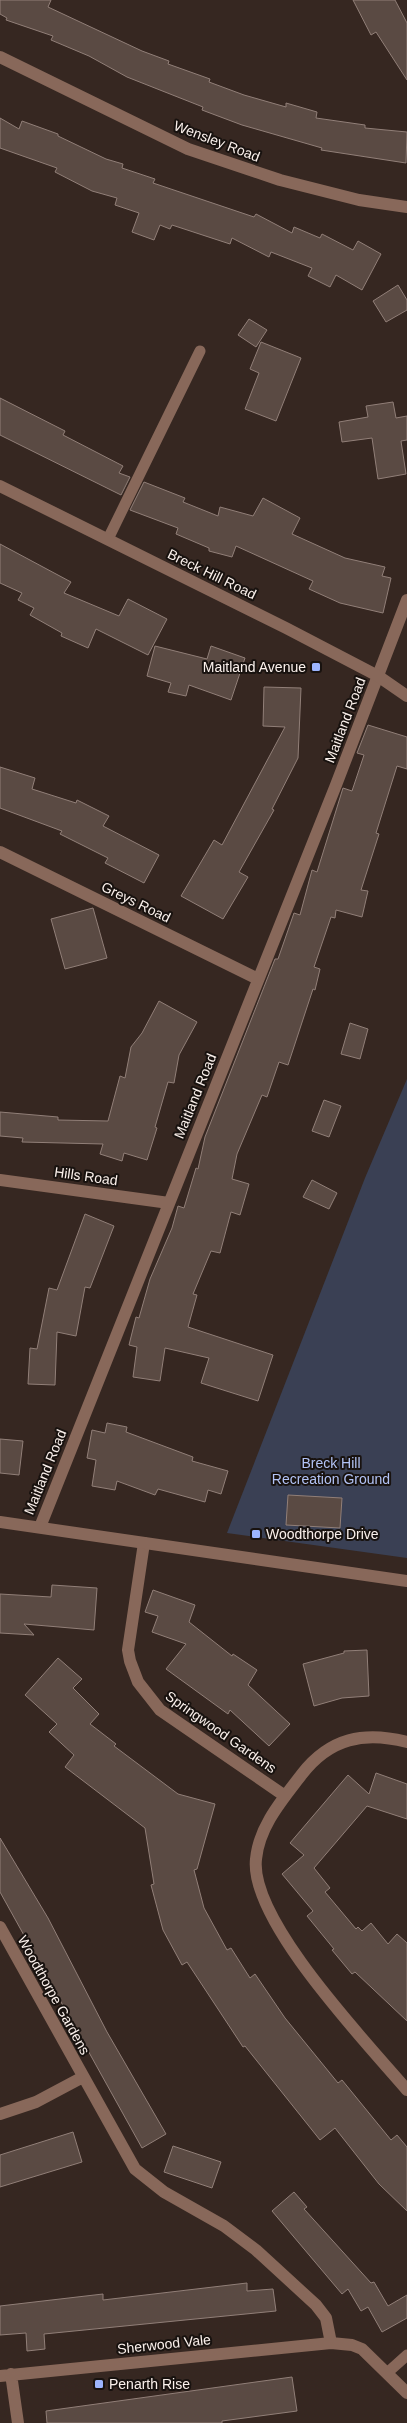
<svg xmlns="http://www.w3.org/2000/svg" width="407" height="2423" viewBox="0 0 407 2423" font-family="Arial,sans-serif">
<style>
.green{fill:#3a4054}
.building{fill:#5a4a43;stroke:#917f78}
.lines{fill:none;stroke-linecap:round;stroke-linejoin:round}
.service{stroke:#88685a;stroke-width:11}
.minor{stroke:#88685a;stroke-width:12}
.tertiary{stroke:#88685a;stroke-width:12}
.poi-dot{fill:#9cb4fd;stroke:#18120f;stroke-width:2}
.labels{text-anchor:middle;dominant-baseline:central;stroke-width:4;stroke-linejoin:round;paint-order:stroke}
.street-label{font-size:14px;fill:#fbf1ec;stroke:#18120f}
.poi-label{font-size:14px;fill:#fbf1ec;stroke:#18120f;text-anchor:start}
.park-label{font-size:14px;fill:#b2c3f5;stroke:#18120f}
</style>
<rect width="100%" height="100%" fill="#362721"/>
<path class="green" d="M407,1079V1558L227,1533L365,1178Z"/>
<path class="building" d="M0,0H51L48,7L142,51L169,61L168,64L210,79L209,82L244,95L286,107V103L317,112L316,118L365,125V128L407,132L406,163L321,150L322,148L242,125L202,110L203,107L127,77L89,56L51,40L53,36L6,20L7,18L0,14Z
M353,0H395L407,23V80L376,32L371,35Z
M0,118L19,129L22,121L58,134V136L106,159L123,164L122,168L155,179L153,183L254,217L256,214L292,233L294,227L320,238L322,234L353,250L358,241L381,254L362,290L336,275L330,287L308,276L312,268L271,252L269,257L232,238L230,244L172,225L170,229L160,225L154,240L132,232L139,213L115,205L117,198L92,191L55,172L57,168L0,148Z
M398,285L407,300V310L386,322L373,301Z
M249,319L267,330L256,347L238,335Z
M261,342L301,358L276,421L245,409L259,373L250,369Z
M0,398L65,431L63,435L123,466L119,473L130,477L121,495L0,435Z
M393,402L396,418L407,416V440L401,441L406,474L378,479L372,438L342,442L339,422L368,417L366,406Z
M144,482L185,498L183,502L218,516L220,507L253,516L263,498L300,518L292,534L345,558L385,567L382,576L391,578L383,613L340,603L309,589L313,581L236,546L232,557L209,551V548L176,534L178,528L130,510Z
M0,544L71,582L64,593L119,616L128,599L167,619L148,655L96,629L88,648L61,636L62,633L30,615L34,608L18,600L22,593L0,583Z
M155,646L207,659L211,646L245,658L231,700L189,685L186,696L168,692L171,683L147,676Z
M264,687L301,688L298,758L272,809L274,810L239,872L248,877L223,919L181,896L214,840L222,845L285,727L263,726Z
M368,725L407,737V769L397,766L376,833L379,834L361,890L368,891L362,917L336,910L335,918L331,917L314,967L320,969L315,990L313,989L288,1065L279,1062L267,1097L262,1095L237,1154L232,1179L249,1184L240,1215L231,1212L220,1253L211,1251L193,1294L197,1295L188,1327L273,1355L258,1401L201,1383L209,1358L165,1348L160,1381L133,1377L137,1347L129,1345L136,1317L139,1318L150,1279L172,1228L178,1206L184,1208L196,1168L198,1169L205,1137L275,959H278L294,913L300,915L312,870L317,872L343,788L352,791L364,755L357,753Z
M0,767L35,778L32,789L76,803L77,800L109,816L103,826L159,855L144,883L105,863L108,858L60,834L62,831L0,808Z
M93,908L107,958L65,969L51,919Z
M159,1001L197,1022L179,1055L174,1083L168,1082L155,1127L157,1128L147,1160L124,1153L122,1161L100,1154L103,1144L22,1142L23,1138L0,1136V1112L58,1117V1120L108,1121L120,1076L125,1078L131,1047L142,1033Z
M350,1023L368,1029L360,1059L341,1054Z
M324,1100L341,1106L329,1137L312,1131Z
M312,1180L337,1193L329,1209L303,1197Z
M85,1214L114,1226L90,1288L85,1287L76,1336L57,1332L55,1385L28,1384L30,1348L37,1349L49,1288L57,1290Z
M107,1423L127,1427L126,1432L193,1457L192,1461L228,1471L221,1494L208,1490L205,1502L158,1489L155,1495L117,1481L115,1490L92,1486L96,1460L87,1458L92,1430L105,1433Z
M0,1439L23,1441L19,1475L0,1473Z
M288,1495L342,1498L340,1528L286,1525Z
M52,1585L97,1588L94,1630L24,1624L34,1635L0,1633V1594L51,1597Z
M153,1590L195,1605L189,1622L232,1656L233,1654L257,1670L248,1685L290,1724L269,1746L230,1710L228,1714L166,1669L186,1644L152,1632L158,1616L145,1612Z
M367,1650L369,1696L342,1698L314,1706L303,1664L344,1653V1651Z
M58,1658L82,1679L73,1688L99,1714L90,1724L116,1744L114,1746L178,1794L215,1804L197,1869L194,1870L204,1908L227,1950L231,1948L250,1978L255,1974L285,2018L338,2083L342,2080L391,2140L397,2135L407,2147V2211L379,2184L335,2128L320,2140L245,2046L243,2047L187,1962L182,1965L163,1930L151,1885L154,1884L145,1828L65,1767L74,1755L49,1732L57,1724L25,1695Z
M376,1773L407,1784V1819L367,1806L314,1868L330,1888L325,1892L356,1929L358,1927L362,1931L371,1923L388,1944L397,1934L407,1943V2021L355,1972L352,1974L332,1950L334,1949L307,1916L313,1911L282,1874L304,1855L290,1843L348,1775L369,1794Z
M0,1838L48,1918L107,2032L166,2134L142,2148L0,1892Z
M73,2132L82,2162L0,2187V2155Z
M173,2146L221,2162L212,2188L164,2172Z
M294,2192L307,2207L304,2209L371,2283L374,2282L388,2306L407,2295V2318L382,2332L368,2307L361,2311L348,2289L342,2294L272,2211Z
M247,2283V2291L273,2289L276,2311L44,2334L45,2349L27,2351L26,2333L0,2335V2306L103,2294V2300Z
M292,2377L297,2411L222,2421V2423H47L46,2411Z"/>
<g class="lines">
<path class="service" d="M108,539L200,351
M387,2373L407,2355"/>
<path class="minor" d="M0,57L188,149L280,180L359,200L407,207
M0,852L258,979
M0,1180L169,1203
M40,1527L336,785L407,600
M144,1543L128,1650L130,1661L138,1682L160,1710L285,1796
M407,1742C364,1731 330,1738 302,1774C283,1799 259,1826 256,1859C249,1920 367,2043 407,2090
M0,1927L135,2169L164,2192L224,2226L256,2250L316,2305L326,2318L331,2343
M0,2114L36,2102L83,2077
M11,2374L18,2423
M0,2376L331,2343L352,2345L362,2349L407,2393"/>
<path class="tertiary" d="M0,486L286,628L378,676L407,696
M0,1522L407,1581"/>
</g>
<g class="poi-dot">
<rect x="311" y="662" width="10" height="10" rx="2.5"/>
<rect x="251" y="1529" width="10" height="10" rx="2.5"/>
<rect x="94" y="2379" width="10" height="10" rx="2.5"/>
</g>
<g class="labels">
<g class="street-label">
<text transform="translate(217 141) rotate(21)">Wensley Road</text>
<text transform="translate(212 574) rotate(26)">Breck Hill Road</text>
<text transform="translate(345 720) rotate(-69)">Maitland Road</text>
<text transform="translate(136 902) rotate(26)">Greys Road</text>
<text transform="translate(195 1096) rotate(-68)">Maitland Road</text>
<text transform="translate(86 1176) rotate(8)">Hills Road</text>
<text transform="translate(45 1472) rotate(-68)">Maitland Road</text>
<text transform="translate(221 1732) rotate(35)">Springwood Gardens</text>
<text transform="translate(54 1995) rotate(61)">Woodthorpe Gardens</text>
<text transform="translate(164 2344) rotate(-6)">Sherwood Vale</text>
</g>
<g class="poi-label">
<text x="306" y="667" text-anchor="end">Maitland Avenue</text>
<text x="266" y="1534">Woodthorpe Drive</text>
<text x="109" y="2384">Penarth Rise</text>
</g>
<g class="park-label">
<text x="331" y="1463">Breck Hill<tspan x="331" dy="16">Recreation Ground</tspan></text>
</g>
</g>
</svg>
